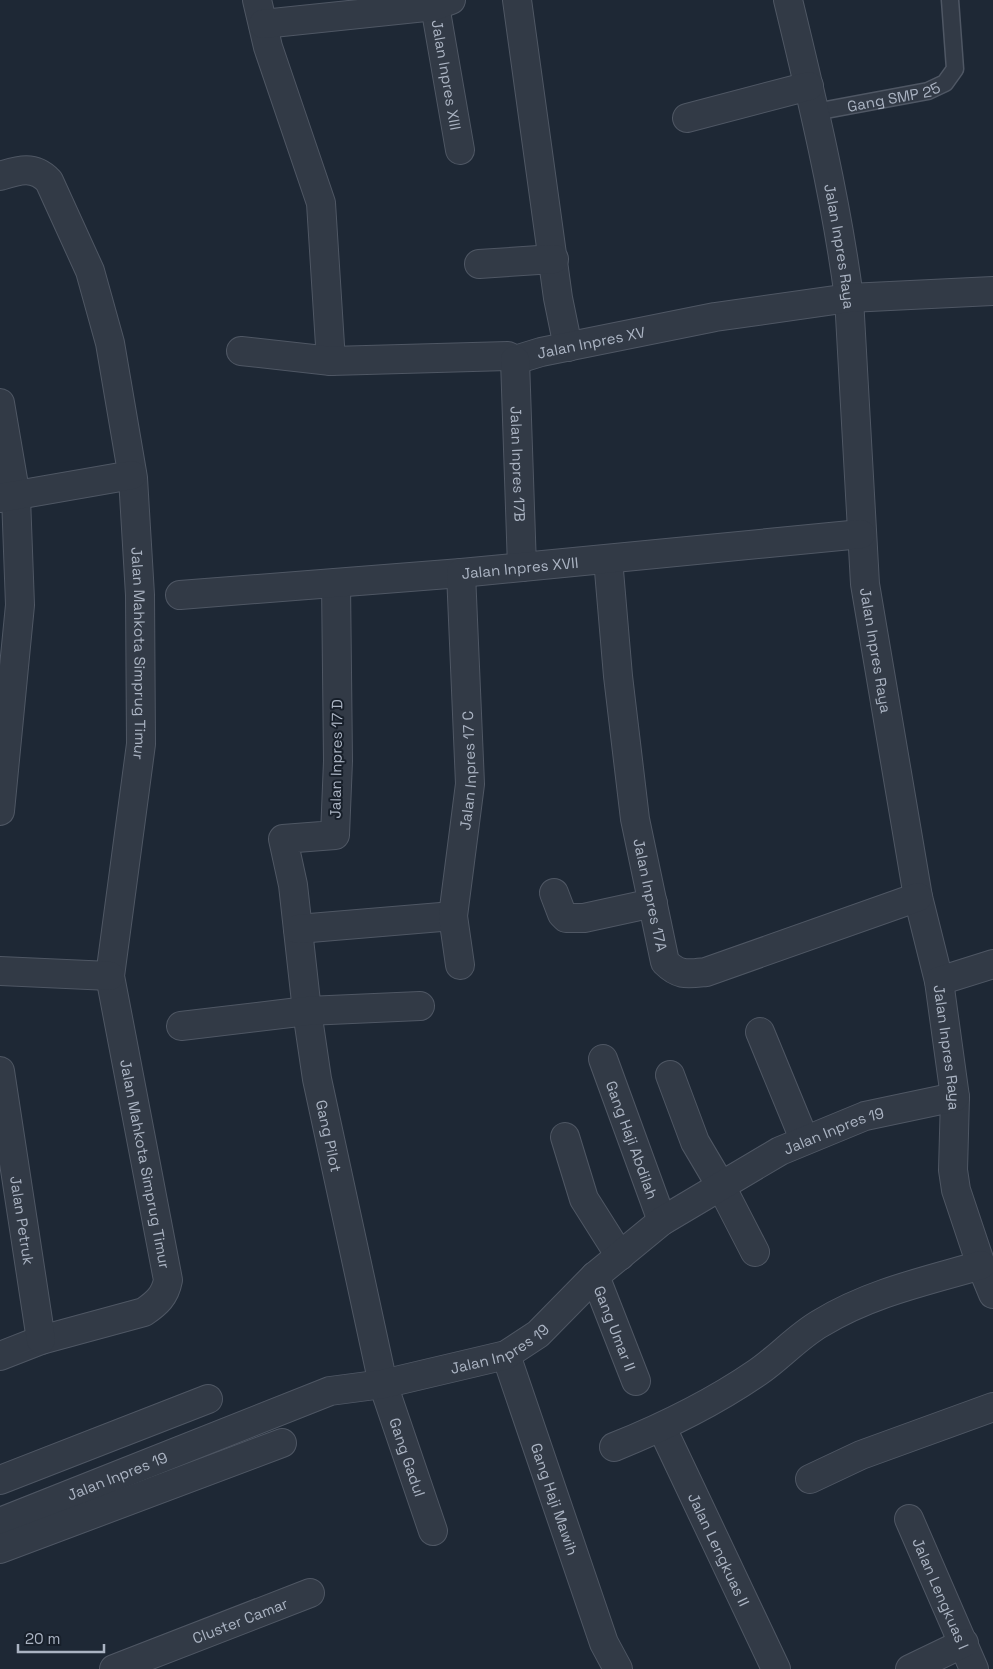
<svg xmlns="http://www.w3.org/2000/svg" width="993" height="1669" viewBox="0 0 993 1669" font-family="'Space Grotesk',sans-serif">
<style>
.lines{fill:none;stroke-linecap:round;stroke-linejoin:round}
.service-casing{stroke:#4f5764;stroke-width:19}
.minor-casing{stroke:#4f5764;stroke-width:30}
.service{stroke:#323a46;stroke-width:16}
.minor{stroke:#323a46;stroke-width:28}
.labels{text-anchor:middle;dominant-baseline:central;stroke-width:4;stroke-linejoin:round;paint-order:stroke}
.street-label{font-size:15px;fill:#abb4c3;stroke:#171f2a}
</style>
<rect width="100%" height="100%" fill="#1e2835"/>
<g class="lines">
<defs>
<g id="service">
<path id="s1" d="M815,112L928,91L945,83L955,69L950,0"/>
</g>
<g id="minor">
<path d="M257,0L268,47L321,203L331,361"/>
<path id="s2" d="M434,0L460,150"/>
<path d="M517,0L558,298L568,347"/>
<path id="s3" d="M788,0C812,99 836,198 849,298L865,584L918,897L939,981L955,1097L953,1170L956,1190L981,1265L993,1294"/>
<path d="M263,24L435,6L451,0"/>
<path d="M687,118L809,86"/>
<path id="s4" d="M0,176C19,170 34,165 49,181L90,271L110,343L133,478L140,595L141,744L110,976L168,1280C165,1296 157,1303 144,1312L41,1340L0,1356"/>
<path d="M479,264L554,259"/>
<path id="s5" d="M241,351L331,361L508,356L515,360L541,352L715,317L849,298L993,291"/>
<path id="s6" d="M515,360L522,567"/>
<path d="M0,403L16,497L20,605L0,811"/>
<path d="M0,498L132,475"/>
<path id="s7" d="M608,559L618,676L635,819L665,962C679,976 687,974 706,972L918,897"/>
<path id="s8" d="M336,583L338,761L335,835L283,839L293,885L307,1011L317,1079L383,1384L433,1531"/>
<path id="s9" d="M180,595L461,573L861,534"/>
<path d="M554,893L562,914L566,918H584L653,903"/>
<path d="M298,929L453,916"/>
<path id="s10" d="M460,965L453,916L470,784L461,573"/>
<path d="M0,971L110,976"/>
<path d="M939,981L993,964"/>
<path d="M181,1026L307,1011L420,1006"/>
<path d="M760,1032L804,1139"/>
<path id="s11" d="M603,1059L662,1221"/>
<path id="s12" d="M0,1071L41,1340"/>
<path d="M670,1075L695,1142L721,1186L755,1252"/>
<path d="M565,1137L584,1199L620,1256"/>
<path id="s13" d="M595,1276L636,1381"/>
<path id="s14" d="M506,1355L604,1643L618,1669"/>
<path id="s15" d="M662,1428L776,1669"/>
<path d="M614,1447C664,1427 713,1403 758,1372C780,1357 798,1336 821,1323C870,1293 926,1281 981,1265"/>
<path d="M810,1479L861,1455L993,1407"/>
<path d="M0,1480L208,1399"/>
<path id="s16" d="M909,1519L974,1669"/>
<path id="s17" d="M0,1522L330,1391L383,1384L506,1355L538,1334L595,1276L662,1221L780,1151L865,1116L955,1097"/>
<path d="M0,1549L282,1443"/>
<path id="s18" d="M114,1669L310,1593"/>
<path d="M910,1669L964,1643"/>
</g>
</defs>
<use href="#service" class="service-casing"/>
<use href="#minor" class="minor-casing"/>
<use href="#service" class="service"/>
<use href="#minor" class="minor"/>
</g>
<g class="labels">
<g class="street-label">
<text stroke="none"><textPath href="#s2" startOffset="76">Jalan Inpres XIII</textPath></text>
<text stroke="none"><textPath href="#s1" startOffset="80">Gang SMP 25</textPath></text>
<text stroke="none"><textPath href="#s3" startOffset="252">Jalan Inpres Raya</textPath></text>
<text stroke="none"><textPath href="#s5" startOffset="354">Jalan Inpres XV</textPath></text>
<text stroke="none"><textPath href="#s6" startOffset="104">Jalan Inpres 17B</textPath></text>
<text stroke="none"><textPath href="#s9" startOffset="341">Jalan Inpres XVII</textPath></text>
<text stroke="none"><textPath href="#s3" startOffset="658">Jalan Inpres Raya</textPath></text>
<text stroke="none"><textPath href="#s4" startOffset="539">Jalan Mahkota Simprug Timur</textPath></text>
<text transform="translate(336 759) rotate(-89)">Jalan Inpres 17 D</text>
<text stroke="none"><textPath href="#s10" startOffset="196">Jalan Inpres 17 C</textPath></text>
<text stroke="none"><textPath href="#s7" startOffset="339">Jalan Inpres 17A</textPath></text>
<text stroke="none"><textPath href="#s3" startOffset="1062">Jalan Inpres Raya</textPath></text>
<text stroke="none"><textPath href="#s17" startOffset="936">Jalan Inpres 19</textPath></text>
<text stroke="none"><textPath href="#s8" startOffset="605">Gang Pilot</textPath></text>
<text stroke="none"><textPath href="#s11" startOffset="86">Gang Haji Abdilah</textPath></text>
<text stroke="none"><textPath href="#s4" startOffset="1055">Jalan Mahkota Simprug Timur</textPath></text>
<text stroke="none"><textPath href="#s12" startOffset="151">Jalan Petruk</textPath></text>
<text stroke="none"><textPath href="#s13" startOffset="56">Gang Umar II</textPath></text>
<text stroke="none"><textPath href="#s17" startOffset="531">Jalan Inpres 19</textPath></text>
<text stroke="none"><textPath href="#s8" startOffset="936">Gang Gadul</textPath></text>
<text stroke="none"><textPath href="#s17" startOffset="126">Jalan Inpres 19</textPath></text>
<text stroke="none"><textPath href="#s14" startOffset="152">Gang Haji Mawih</textPath></text>
<text stroke="none"><textPath href="#s15" startOffset="134">Jalan Lengkuas II</textPath></text>
<text stroke="none"><textPath href="#s16" startOffset="81">Jalan Lengkuas I</textPath></text>
<text stroke="none"><textPath href="#s18" startOffset="135">Cluster Camar</textPath></text>
</g>
</g>
<path d="M18 1644v8h86v-8" fill="none" stroke="#abb4c3" stroke-width="2.5"/>
<text x="25" y="1644" font-size="15" fill="#abb4c3" stroke="#171f2a" stroke-width="4" paint-order="stroke">20 m</text>
</svg>
